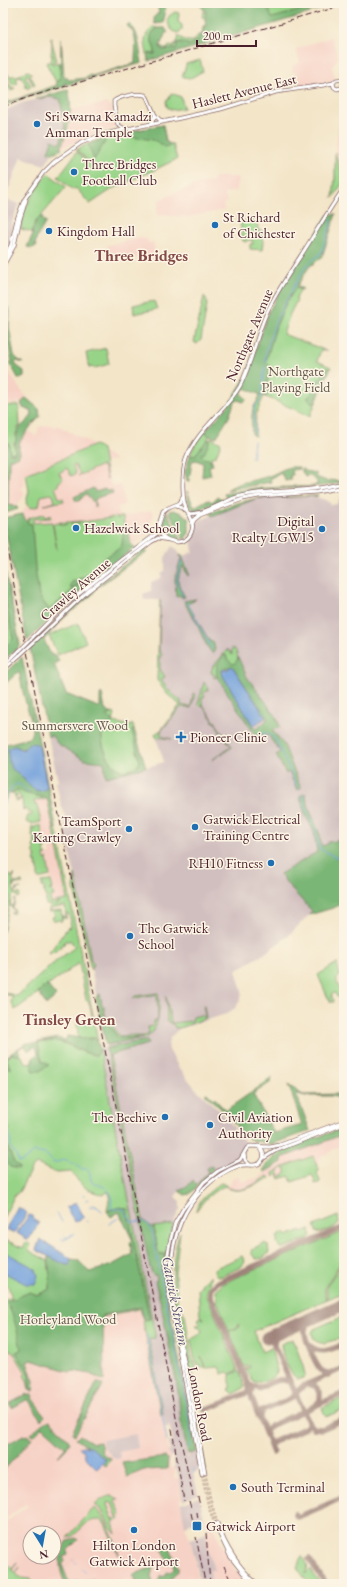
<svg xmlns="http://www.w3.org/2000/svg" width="347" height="1587" viewBox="0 0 347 1587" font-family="'EB Garamond',serif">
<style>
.built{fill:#f6d1c5;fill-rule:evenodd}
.industrial{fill:#d1bfbf}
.green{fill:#98d488;stroke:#717a5a}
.forest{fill:#7ab674;stroke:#626a50;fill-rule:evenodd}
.water{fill:#73a1dc;stroke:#5e6084}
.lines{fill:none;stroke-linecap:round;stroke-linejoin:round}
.stream{stroke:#73a1dc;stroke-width:1}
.river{stroke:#73a1dc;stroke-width:3.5}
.taxiway{stroke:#9e827a;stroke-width:5.5}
.runway{stroke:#9e827a;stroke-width:13}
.primary-tunnel{stroke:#d1bda9;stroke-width:3;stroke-dasharray:3 1.5;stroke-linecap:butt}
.primary-casing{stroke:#856462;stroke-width:4.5}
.primary{stroke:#fff;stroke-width:3}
.rail{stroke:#4a1f2b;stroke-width:1;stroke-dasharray:6 3;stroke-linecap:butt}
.primary-bridge-casing{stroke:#856462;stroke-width:4.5;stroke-linecap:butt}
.primary-bridge{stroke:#fff;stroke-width:3}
.poi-dot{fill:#1f6fb2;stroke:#fcf5e5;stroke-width:1.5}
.labels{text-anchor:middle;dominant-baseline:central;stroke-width:3;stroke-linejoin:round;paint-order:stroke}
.street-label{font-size:14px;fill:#4a1f2b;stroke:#fcf5e5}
.poi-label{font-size:14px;fill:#4a1f2b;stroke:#fcf5e5;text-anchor:start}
.park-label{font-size:14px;fill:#615547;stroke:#fcf5e5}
.water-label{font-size:15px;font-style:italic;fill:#5a5372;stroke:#fcf5e5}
.quarter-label{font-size:16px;font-weight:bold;fill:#834a47;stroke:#fcf5e5}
</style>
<rect width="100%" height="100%" fill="#fcf5e5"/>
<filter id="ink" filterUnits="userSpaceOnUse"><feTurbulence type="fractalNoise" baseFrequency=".025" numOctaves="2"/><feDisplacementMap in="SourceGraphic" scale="8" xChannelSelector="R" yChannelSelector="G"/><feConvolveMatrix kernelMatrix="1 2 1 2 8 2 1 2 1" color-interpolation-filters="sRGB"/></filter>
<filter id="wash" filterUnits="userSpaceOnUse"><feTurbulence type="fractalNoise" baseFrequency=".012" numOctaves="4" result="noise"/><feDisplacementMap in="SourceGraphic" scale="16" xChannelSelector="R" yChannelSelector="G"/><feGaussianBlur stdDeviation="0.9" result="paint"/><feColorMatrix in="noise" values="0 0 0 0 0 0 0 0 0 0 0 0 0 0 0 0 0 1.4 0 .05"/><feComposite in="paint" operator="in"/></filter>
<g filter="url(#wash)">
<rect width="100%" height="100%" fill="#f3e5c8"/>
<path class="built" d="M331,37L338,57L332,67L335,78L332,82L299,86L298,78L296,72L293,73L292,65L300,63L296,49Z
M344,87V176L335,149L342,106L339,92Z
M107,103L112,108L116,126L114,128L60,148L67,130L70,110Z
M214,177H238L237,191L224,193L227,202L223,203L224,210L188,217L157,215L159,200L199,183L213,182Z
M140,238L147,239L149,243L153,242L156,254L124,260L121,255L111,257L107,245Z
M5,364L19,388L27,397L23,402L4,405V372L3,365Z
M49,425L56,427L57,425L89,442L116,460L106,462L110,483L113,486L121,485L125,505L117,507L119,517L151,511L153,515L147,535L131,545L128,533L50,611L18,515L23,514V512L28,503L30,489L26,474L23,476L25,485L19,489L23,490L24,495L18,505H8L7,490L9,460L19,456V444L25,434L26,431L33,433L35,437L37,434L39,427Z
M48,798L67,900L51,903L50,897L54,896L52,893L48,862L44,860L43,857L44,855L51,854L50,847L43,848L42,847L41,843H44L42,827L37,805H35L34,800Z
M339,1135L341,1141L344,1140V1150L341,1145L321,1157V1158L317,1160L318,1163L316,1164L312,1156L283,1167H286L287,1174L280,1177L278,1171L273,1172L274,1177L248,1187L234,1190L227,1187L226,1186L231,1184V1180L234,1178L239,1177L240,1182L258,1178L272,1167L283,1162L282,1158Z
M139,1309L141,1311L170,1458V1468L175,1467L174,1478H179L182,1499H180L181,1505L187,1525L185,1526L190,1538L198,1577L177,1584H153L151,1576L154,1565L133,1577L136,1584H128L131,1583L129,1579L120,1582L118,1580L109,1584H106V1582L95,1584L93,1579L81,1583L78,1582L69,1583L62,1565L63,1557L66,1555V1542L60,1570L65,1584H3V1524L28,1506L26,1504L3,1521V1471L32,1439L23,1435L3,1447V1414L10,1410L7,1405L3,1407V1350L12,1349L27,1374V1381L29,1390L32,1392L34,1381L27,1363L31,1360L68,1371L70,1373V1371H77L104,1377L103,1318L104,1316ZM97,1383L103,1385L75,1435L72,1433ZM26,1394L32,1397L45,1416L41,1420L28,1399L9,1404ZM43,1423L70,1443L66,1447L43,1427L34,1437L30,1434ZM80,1435L93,1443L100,1442L102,1450L101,1451L111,1460L105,1466L88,1447L76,1440ZM164,1457L165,1458H168V1468L167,1470H144L127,1477L122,1463ZM30,1533H54V1557H30Z
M210,1519L228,1557L235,1569L249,1584L239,1581L233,1582L234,1584H212L210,1569L214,1570L209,1554L206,1533L210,1531L205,1521Z"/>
<path class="industrial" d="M49,97L59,99L65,128L60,143L52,140L49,150L54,151L45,165L21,157L5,199L19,204L12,222L10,244L3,256V112L21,103Z
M344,491V839L330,844L280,874L290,888L299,896L312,912L288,936L264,954L236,970L242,991L241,999L235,1008L226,1014L179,1029L170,1037L168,1043L169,1050L179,1068L195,1088L225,1116L245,1142L246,1145L245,1150L242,1158L226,1166L204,1182L198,1184L188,1194L185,1195L179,1191L175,1197L180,1201V1209L173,1224L152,1227L142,1219L120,1104L110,1069L147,1253L153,1275H156L157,1281H155L161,1305L178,1391L181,1422L188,1460L189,1454L196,1452L199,1463L200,1471L194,1472L193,1469H192L198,1494L183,1501L179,1478L177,1470L175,1469L173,1456L170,1457L168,1451H170L169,1442L173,1441L170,1427L168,1424V1427H165L163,1416H161V1415L163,1414L149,1339L155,1338L100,1049L106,1047L91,967L94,965L91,960L76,877L72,864L64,818L66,817L61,804L56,782L58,781L48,737L51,735L58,744L87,761L104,762L106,777L154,765L164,762L155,734L161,730L180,705L167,694L157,680L160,600H144L143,594L151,591V582L161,578L162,572L165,571V558L172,546L177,549L181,557L193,552L191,539L197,523L200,520L258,498L315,497L326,500L332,505L337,504Z
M136,1434L138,1448L119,1452L120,1458L115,1459L104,1447L102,1440Z
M199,1497L204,1518L185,1526L181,1504Z
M206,1533L209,1554L214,1570H210L212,1584H200L197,1567L195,1565L196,1563L190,1538L191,1539Z"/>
<path class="green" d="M202,3H343L201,43L199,38L198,41L191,45C185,45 182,39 176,44L177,46L176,49L164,50L160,48V46L167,49L169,46L174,47V44H176L179,37L178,35C184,40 186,42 194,41L198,35H202L203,26L205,25V27L208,26L206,14L205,18L202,17L203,12H206Z
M175,12L179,13L178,22L182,25V30L178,33L172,31L167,21L169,16Z
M153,27L158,28C144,38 155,42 155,54H147C145,42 142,37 153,27Z
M51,38L56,58V60L51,63L52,64L57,62L58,64L60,63V81L56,82L46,63L48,62H50L53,56L51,55L52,44Z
M200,60L203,71L189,79L182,76L186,66V64Z
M28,71L32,73L30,75L35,84L33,85L28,75L25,76L31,86L28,89L26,87H25L26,85L21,76L16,79L18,83L13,85L8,75L6,76L9,84L13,88H15L11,91L3,77L4,73L6,72L10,76H17Z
M171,93L181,97L184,108L172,110L167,107L166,101L169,99Z
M163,125L166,142L173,145L177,159L152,171L114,188L90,204L76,188L73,190L58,177L77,152L93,166L94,165L76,150C102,135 134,131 163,125Z
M335,152L344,181L333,198L335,177Z
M47,174H49L66,187L36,222L32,232L21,229C21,209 36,189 47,174Z
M257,219L258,230L264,232L262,250L250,249V244H253L252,240H248L246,242L243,241L240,222Z
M296,288L300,290L296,299L297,300L290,314L283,334C298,340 312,345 327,351L321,350L317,361L331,367L310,416L264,396L256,414L255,436L252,435C252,426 251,418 253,409C255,404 259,400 260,394L266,397L268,371L266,361L276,326L287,301Z
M204,296L206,298L207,304L201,340L197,344L194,342Z
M154,301L157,309L134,314L133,305Z
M106,348L109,364L95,368V369L92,367L89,368L86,353Z
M19,405L20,427H18V432H16V442L14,443L15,452L10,453L9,443H7L4,419V406Z
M207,429L206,433L209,436L208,439L194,456L190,455L197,441Z
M211,438L221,443L216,456L211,457L212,462H210V459H205L201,456L202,453H204Z
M95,445L102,449L107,479L103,466H100L78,476L80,474L75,465L73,466L76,474L71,476L67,468L59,473L63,479L58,483L59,486L55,487L59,498H63L64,501L44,505L55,502L53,495L50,494L41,496L39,506L31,508L28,506L26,503L29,491L26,474Z
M43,514L45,517L52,515H51V518H50L33,519V523L52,522L57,550L53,524L57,523L64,525L67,524L63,525L59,522C66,523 73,521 81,521L70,524L117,517L118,519L119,517H123L128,547L50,611L39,596L27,523L29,518Z
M3,560L20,646L3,661Z
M160,600L159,650L162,655L160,656V669L165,677L161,680L168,690L181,701V705L191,707L193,693L195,694L191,708L181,707L161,731V736L172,739L156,737L155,734L161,730L180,705L167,694L157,680Z
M78,623L86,642L58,655L49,636Z
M232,648L235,649C237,654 240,659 235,664H232L227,659L226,655H224C218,662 216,669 217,677L214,678V674L211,673L213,666L228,649L226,652L229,650L232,655Z
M204,682L209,689L203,693L205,696L202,698V703L232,747L212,760L231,746L229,743L228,744V742L227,740H225L226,739L222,736L223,735L222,732L220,733L219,729H218V727L215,721L213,722L211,716H209L210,715L203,707V704L201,705V707L198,704Z
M112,713L115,714L113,722L131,726L132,724L134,727L132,731L140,762L136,767L124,771C111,767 100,749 102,735C103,728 107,722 106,716Z
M15,790H18L28,794L48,798L43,800L41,798L42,800L41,799L34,801L35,805H37L41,822L32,824L26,822L28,815L31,816L32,813L27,812L28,810L23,809V810L22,799H19V801L16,802L15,800H18L21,798L18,793L17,794V798H15L14,793H11Z
M41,825L43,838H41L39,836L40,839L43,838L44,844H46H44L42,843L43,848H46L44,852L47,855H44L45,860L46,859L48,858L47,859L50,876L38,879V867H36L37,865H36L37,862L35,863L34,860L36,859L34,857H36L33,852L35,850L33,847L35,843L34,840H33L34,839V836H32V834L33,833L31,829L32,826L34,829V827Z
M56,827L98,1041L96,1038H78L77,1022L86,1019L87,1021L93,1019L89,1002L86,999L79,963L15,1010L11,1001L13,996L3,994V992L17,996L55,962L75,947L70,940L67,942L66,940L64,942L65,943L53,953L52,952L50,953L51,954L49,953L68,927L69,928L71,925L70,923L71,922L69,914H66V919L62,916L63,919L61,920V922L59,920H53L52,917L55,916L53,911L61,910L62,915L66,917L65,906L50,909V911H53L49,912V908L52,906L46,905V896L44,895H45V892L43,891L45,890L43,887L42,888V883H41V882L51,881L53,889L49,890H52L54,896L50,897L51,903L60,901L54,906L59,904L60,901L67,900L54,830Z
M3,865L10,876L12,877L14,874V876L15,875L13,877V884L16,882L17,883H19L20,881L23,883L12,885L15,886L13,887L14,892L17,891L16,889L21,888L17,889V891L15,892L17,895L19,893L20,895L18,898L14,894L12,896L10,905L14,906L15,899L14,901L15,902L14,904L13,909L15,910L14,913H11L14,912V910L11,908L13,907L10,906V903L3,932Z
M75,874L91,960L94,965L91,967V970L74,889Z
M337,963L340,976L337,979V982L343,998V1005L341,1006L338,1001L340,999L339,997H337L335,993L332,994V997L334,1002H330V999L328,998L318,975Z
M158,993C161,1007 159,1036 142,1039L143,1037L118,1038L105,1020L102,1006H104L107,1022L113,1023L114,1029L119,1036L136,1035L137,1036H145L149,1034L148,1027L154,1026L153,1021L158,1020L157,996L155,994L150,997V995L144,997V996L140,997V998L138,997L133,999V998L135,996Z
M166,996L171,1023L192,1021L193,1017L202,1015V1017H205L203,1005H204L206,1018L180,1028H175V1026L167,1021Z
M52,1041C69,1041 81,1055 97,1055L100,1049L155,1335V1338L149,1339C151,1352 157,1372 156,1380L163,1414L161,1415L141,1311L139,1309L105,1316L103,1318L104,1314L142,1307L143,1319H150L127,1209L120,1207L107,1211L110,1195L108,1192C101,1197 88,1190 82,1185C77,1181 76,1176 71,1172L56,1173L37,1164L32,1167L19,1192L15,1195L3,1218V1132L10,1129L3,1121L5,1111L3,1107V1064L10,1069L7,1059L13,1053L22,1056L25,1063L42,1061L38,1043Z
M110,1055L143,1220H140L109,1059Z
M313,1156L319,1171L317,1173L320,1181L319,1183L315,1184L314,1178L312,1175L292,1182L289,1176L280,1179L278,1174L274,1177L273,1173L281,1168L278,1171L280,1177L286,1174V1168L283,1169V1167Z
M268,1176L270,1178C256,1184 239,1197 225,1186C212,1191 204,1200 196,1211C196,1202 214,1188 221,1183C226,1184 227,1188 232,1189C244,1193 259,1181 268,1176Z
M338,1216L339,1223L333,1228L321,1233L317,1232L314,1226Z
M173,1224L165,1263V1254H160L158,1252L154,1227Z
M310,1229L311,1235L308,1239L283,1248H280L277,1243V1237L285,1232L287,1236L301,1230L302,1232Z
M344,1231V1257L325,1287V1298H327V1286L344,1260V1292L254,1331L262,1352L271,1348L277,1371C274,1379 264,1383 255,1382L252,1379L245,1368H250V1366H244L229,1331L240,1327L239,1324L238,1325V1327L229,1331L217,1301L216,1290L223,1284L237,1277Z
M180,1232L175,1272L179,1321L206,1470C200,1454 198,1427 194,1410C185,1360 161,1280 180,1232Z
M3,1239L23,1248L26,1242L31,1245L28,1250L48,1261L50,1277V1289L37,1295L30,1292L7,1302C15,1318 18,1333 21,1350L16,1352L28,1371L30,1390L33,1392L29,1390L27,1381L24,1375L26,1373L12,1350H3V1299L12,1298L8,1286L3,1283Z
M264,1243L268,1245L269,1253L263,1258L256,1259L251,1253L252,1249Z
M242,1256L245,1262L241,1267L222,1276C217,1277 215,1275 214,1270L218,1267Z
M210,1276C211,1283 206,1288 207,1296L238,1370L230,1374L227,1372L222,1374L219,1367L206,1368L201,1357L205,1368H202L201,1365L199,1366L194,1357L191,1340C195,1336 199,1337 202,1330L196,1325H199L201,1323L198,1320L200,1317L204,1319L200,1316L198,1289L200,1288L202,1283Z
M180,1310H183V1314H185L191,1356L196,1366L195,1369L197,1370H192L195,1381H192L182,1325V1320L184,1319H181Z
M344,1316V1338L327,1342L325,1344C318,1342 314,1343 312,1333L314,1329Z
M292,1339L294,1344H295L303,1366L305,1375L302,1379H297C289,1372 282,1357 281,1344Z
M239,1371L245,1387L234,1394L228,1389L230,1388V1375Z
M344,1397V1409L326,1417L322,1408Z
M109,1496H113L119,1499H116L115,1501L121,1515L117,1517L112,1503L108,1502L107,1504L112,1518H114L113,1520L119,1517L120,1519L113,1522L116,1534C107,1527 107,1512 95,1505L102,1499Z
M94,1508C103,1510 117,1545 119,1555L105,1524L100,1520L89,1521L73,1536L67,1538Z
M302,1556C307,1563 310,1566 305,1574L311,1569L312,1572H313L314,1576L321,1583L320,1584H309L298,1569L297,1567L298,1566L300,1559Z
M17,1563L12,1570L16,1572L20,1567L16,1573L20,1578L31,1579L29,1584L5,1583L3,1584V1569L9,1565L12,1569Z"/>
<path class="forest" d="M154,3H164L165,15L163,23L155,24C153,19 154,15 159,13L157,4Z
M194,3H266L272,18L305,9L310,13L148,61L147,54L150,53L152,54H155C155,41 144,38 158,28H165L168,33L166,32L160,46L162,50L176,49L177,47L176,44L182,42L189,45L198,41L199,37L202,35L203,29L206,25L205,20L206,12L199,4Z
M128,24C140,29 139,51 142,63L66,85V83H64L65,86L18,100L3,106L5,97L8,102L57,85L56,82L60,80L61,38L64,77H67L68,80L86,78L90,75L92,76L135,63C135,50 139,33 127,26Z
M68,90C74,110 68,129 61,148L62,149L53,153L48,152L52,140L60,143L65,128L60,99L49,97L35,99Z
M163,125L166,142L173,145L164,147C155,137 145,140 133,137C130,137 127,135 124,133Z
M108,137L94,160L88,144Z
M336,214L322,257L309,267L297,286L303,289L302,290L296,288L287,301L276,326L266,361L270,366L267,385L269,390L265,394L266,397L244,388L241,394L247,399L243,402L238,400L234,403L229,417L216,438L209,436L206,433L207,429L228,406L247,375L269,311L284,283L328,215Z
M43,216L42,219L46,222L37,237L35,245L37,246L32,248L27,247L33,234L32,232C34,225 36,218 43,216Z
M9,307L10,311L9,327L14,355L16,358L23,363L17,361L15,363L17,366L24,371V377L20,379L18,378L10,363L12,361L8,345L5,324Z
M329,368L330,370C323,381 320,391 315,404L307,398L312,394V388L317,385V381L323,377V372Z
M26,398L39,409L40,417L31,426L19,443V456L9,460L8,505L16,506L18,509L3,514V444L9,443L10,453H15V443L16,442C17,424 24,427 32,415L31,411L23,408L21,403Z
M208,439L210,440L204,454L202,453L201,455L205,459L209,458L210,462H212L213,465L209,466L211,475L202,477L203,463L196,460L192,461L189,481H187L185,472L190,455L194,456Z
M290,467H299V469L292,470L293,475H290L291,480L285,481L284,476H282L281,473L270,479L271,482L227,490C236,482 258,480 269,476C277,473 282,469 290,467Z
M301,469H304L305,471L316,473V477L329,482V480L340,481L344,480V482C317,488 290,488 263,490C250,491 239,496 227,499L224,494L254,488L293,487V486L306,487L317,485V481L309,475L305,477Z
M93,488L96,492L104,489L109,491L112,490L113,493L102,496L95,499V507H94V503L86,494L79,501H76L74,497Z
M187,491L194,507L205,501L209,500L212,502L217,497L220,499L224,498L225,500L194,511L189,506Z
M316,496H318L258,498L212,516L210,513L237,503L258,498Z
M173,510L182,513L189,519V533L184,540L169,511Z
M167,512L181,540H175L165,534V532L169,527L163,524L164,517Z
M22,514L28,523L32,524L35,567L39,596L49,610L85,579L71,589L70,585L72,582L92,573L101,560L117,550L122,545L124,526L125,533H129L131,545L135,547L65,605L27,641L3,518Z
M145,549H147L146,553L144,555L143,554L95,589L93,594L64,618L44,640L51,655H56L59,661L54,664L66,694L98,707H100V695L101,693L102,694L105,710L112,714L106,716L112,720C113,727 104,727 102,734C100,746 114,776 128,770C134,767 138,767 140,762L132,731L134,729L146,767L106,777L104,762L85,760L58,744L51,735L48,737L30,648L86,594Z
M180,555L182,556L189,574L188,576L183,566C176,580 177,583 185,597L182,598L181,595L176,597L175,578L181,558Z
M3,560L20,646L3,661V649L13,639L3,588Z
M196,599L188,604L210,642L213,641L215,649L213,654C203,643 200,628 193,616H191V615L184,601Z
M224,655H226L227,659L233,664L237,661L238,657L247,677L276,716L280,727L272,730L284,745L301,788L297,790L289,772L286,774L276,755L280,752L268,735H255L217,677C216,667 216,664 224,655ZM232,666L267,718L266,721L257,729L254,728L222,674V670Z
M22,657L56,826L54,830L47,798L28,794L18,790L8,794L6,798L3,802V745L29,738C37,727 27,711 25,699C22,690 21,680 19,671L3,686V675ZM16,746L21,749L25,748L37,791L29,785L10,765Z
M305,793L310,811L320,835L321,846L328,844V841L331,842L344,839V902L333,908L309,915L312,911C301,899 289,888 280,874L317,852L314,832L305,814L300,796Z
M47,985L56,996L46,1005L38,992Z
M100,994L105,1020L118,1038H144L106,1045L96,997Z
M67,1036L88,1039L96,1038L100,1049L97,1055C80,1054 70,1041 54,1041C49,1041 43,1042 38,1043L42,1061L49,1065L40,1071H33L32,1070V1059L38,1054L37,1049L35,1046L28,1051L25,1045L18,1049L21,1056L11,1054L7,1059L10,1067V1069L3,1064V1059L26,1043H37L38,1042L57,1038L66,1040Z
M141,1041H147L148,1044L110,1055L109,1059L106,1048Z
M272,1078L271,1082L253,1094L274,1133L302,1125L292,1094L288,1085L303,1095L339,1094L344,1095V1099L331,1096H304L296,1093L310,1131L272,1144L251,1140L243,1135L229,1116L205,1094L207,1093L213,1099H216L219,1104L226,1110Z
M344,1127V1140L341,1141L339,1136L282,1158V1162L265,1172L263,1171C276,1145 319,1139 344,1127Z
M5,1141L14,1162L19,1167V1169L10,1167L3,1160V1142Z
M212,1166L213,1169L190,1194L185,1195L179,1191L187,1187L193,1180L196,1185L208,1172L207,1168Z
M120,1207L127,1209L150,1319L143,1320L141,1307L103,1315L104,1381L90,1374L73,1371L70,1373L68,1371L31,1360L27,1362L34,1381L33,1392L30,1390L28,1371L16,1352L21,1350C18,1333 15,1317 6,1302L30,1292L37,1295L50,1289V1277L48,1256L68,1265L71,1259L78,1260L88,1271L91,1272L112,1265L132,1254L130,1242L133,1241L119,1212L111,1217L107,1211Z
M140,1220H143L152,1227H154L158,1252L160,1254H165V1280L167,1296L197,1452L188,1454L181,1422L178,1391L161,1305L155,1281L157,1280L156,1275H153L150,1268Z
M97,1382L103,1385L75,1435L72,1433Z
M27,1394L28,1396L31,1394L33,1397L32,1398L45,1416L41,1420L28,1399L12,1408L9,1404Z
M50,1420L70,1442L66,1449L59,1456H58L65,1448L64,1446L43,1427L33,1437L30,1434L43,1423Z
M23,1435L25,1436L27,1435L32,1439L3,1471V1447Z
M80,1435L93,1443L100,1442L102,1450L101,1451L108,1458L110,1457L111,1458V1460L105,1466L102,1463L105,1461V1459C95,1451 87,1446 76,1439Z
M165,1457L168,1459L167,1469L144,1470L127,1477L122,1463Z
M75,1538L78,1540L67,1551L68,1555L63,1557L65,1561L62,1565L69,1583L80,1581L81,1583L93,1579L95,1584H65C59,1568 57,1557 66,1542Z
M168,1544L178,1567V1571C175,1577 164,1584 157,1584L161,1575L162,1577L167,1575L166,1573L172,1571L174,1569L172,1559L168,1561L161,1547Z
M154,1564L151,1576L153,1584H136L133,1575L150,1568Z"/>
<path class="water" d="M232,666L265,716V718L254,725L252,724L223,676L222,670H226Z
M29,743L37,744L39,746L47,786L46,789C34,796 28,783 21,776C18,772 13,771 11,767C8,763 8,754 8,748L15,746L23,750Z
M76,1202L84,1217L75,1222L66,1208Z
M18,1207L27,1213L17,1229L13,1233L6,1229Z
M29,1215L33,1216L34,1220L39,1223L28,1240L17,1233Z
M40,1239L70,1258L71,1260L69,1265H66L36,1250Z
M3,1251L36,1269L38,1276L35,1284H26L3,1272Z
M81,1446L91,1447L105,1459V1461L97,1469L85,1457L84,1451L79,1448Z"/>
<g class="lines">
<path class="stream" d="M265,363L266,351L276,320L304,268L321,253L332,220
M254,434V408L261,398L265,366
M252,458L254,441
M182,558C180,576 171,577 183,596
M187,602L212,649
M261,733L269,734L276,740L298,789
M9,793L12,787L16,784L21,785L29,792
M302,795L308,814L316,833L319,848L344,862
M3,806L8,794
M3,807V809
M3,1110V1112
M3,1124C11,1131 10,1138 11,1148L15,1153L19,1162L23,1161L34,1152L46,1154L54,1163L64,1160C71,1163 76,1164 81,1169H87L90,1173L91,1181L106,1188
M108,1190L112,1196L111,1209H124L132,1222L143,1221L148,1224L152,1230L191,1430L189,1448
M83,1195H84
M86,1200L88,1199
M90,1206H91L92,1205
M96,1206L102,1211
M91,1208L95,1205L96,1207
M57,1213L62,1222
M86,1221L87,1222
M109,1224L118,1218
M65,1237L67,1238L73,1234
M62,1239L64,1240L74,1234
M147,1335L162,1414
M162,1416L167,1441
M193,1469L194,1473
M73,1560L76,1563
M82,1569L85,1572
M234,1581L236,1584"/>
<path class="river" d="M3,470L4,494L3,496"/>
<path class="taxiway" d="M317,1316C311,1319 306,1323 305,1330C304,1338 315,1363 320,1369C323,1373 327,1373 331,1373
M283,1331L275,1337L274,1346L309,1423L314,1428
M309,1345C321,1356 332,1349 344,1344
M248,1383L252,1399L273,1453
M307,1384L315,1386L320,1392V1400L316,1405
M262,1387H253L248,1383L211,1297V1288L218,1282L344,1227
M259,1389C268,1384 280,1376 289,1382
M205,1410L252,1391
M260,1418V1415L262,1411L290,1399L303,1386L344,1368
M313,1428L322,1429L344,1419
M267,1435L266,1430L270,1426L344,1393
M271,1445L273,1442L305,1428L308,1425V1421
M295,1514L298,1517L344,1497
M309,1559L326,1584"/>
<path class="runway" d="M267,1338L344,1304"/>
</g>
</g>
<g filter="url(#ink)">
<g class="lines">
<path class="primary-tunnel" d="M205,1473L210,1498L217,1523
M202,1474L209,1508L215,1524"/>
<defs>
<path id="primary" d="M333,83L334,87L337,89L341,88L344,84
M155,115L160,120L165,121
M149,125L221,109L276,92L324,85L333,83L336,80L344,79
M3,260L11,245L17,219L24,200L43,173L54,162L81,143L104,134L151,124L155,115L147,97L145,95C136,93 121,96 114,101V106L118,125L125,129
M3,266L14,246L20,219L26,200
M188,513C181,502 182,471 186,459C197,430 225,412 240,386C252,363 256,336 267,312C276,293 288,275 300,257C315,234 328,211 344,188
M188,513C198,517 224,502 234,498C259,490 285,492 311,489C322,488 333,485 344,483
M192,525L194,520L200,515L243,499L259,496L317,492L344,487
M159,530C161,535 164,538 169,540C195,551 203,511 175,506
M32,638L65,605L110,569L156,534L163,512L168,508L180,503L183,496
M33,643L88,591L151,542L158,538L169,540
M3,666L20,650
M3,670L20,655
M244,1154L245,1160L249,1164
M264,1158L275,1151L344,1124
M205,1473C199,1440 193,1407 187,1374C177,1326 160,1270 181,1222C192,1197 213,1175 238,1166C246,1163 256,1168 261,1162C266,1156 263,1150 258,1146
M202,1474L169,1295L166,1265L170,1242L175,1223L183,1209L204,1182L218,1171L240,1160L247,1148L250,1146L270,1147L280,1145L344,1121
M217,1523C225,1546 239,1568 257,1584
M215,1524L230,1556L252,1584"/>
</defs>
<use href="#primary" class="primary-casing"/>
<use href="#primary" class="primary"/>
<path class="rail" d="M3,107L29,97L344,5
M3,529L133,1193L178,1428L193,1496
M172,1429L184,1501
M198,1497L200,1506
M189,1501L191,1508
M197,1512L198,1520
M191,1513L193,1522
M206,1533L210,1584
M196,1537L205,1582
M224,1566L232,1584"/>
<defs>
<path id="primary-bridge" d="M20,650L32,638
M20,655L33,643"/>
</defs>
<use href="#primary-bridge" class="primary-bridge-casing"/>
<use href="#primary-bridge" class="primary-bridge"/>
</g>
</g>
<g class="poi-dot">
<circle cx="37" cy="124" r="4"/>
<circle cx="74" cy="172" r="4"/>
<circle cx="215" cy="225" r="4"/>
<circle cx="49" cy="231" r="4"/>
<circle cx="76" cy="528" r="4"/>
<circle cx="322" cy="529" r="4"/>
<path d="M179 731h4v4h4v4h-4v4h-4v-4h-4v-4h4z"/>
<circle cx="195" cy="827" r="4"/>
<circle cx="129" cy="829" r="4"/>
<circle cx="271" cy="863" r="4"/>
<circle cx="130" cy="936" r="4"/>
<circle cx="165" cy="1117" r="4"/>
<circle cx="210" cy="1125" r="4"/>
<circle cx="233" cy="1487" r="4"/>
<rect x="192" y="1521" width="10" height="10" rx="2"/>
<circle cx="134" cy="1530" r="4"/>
</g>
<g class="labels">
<g class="street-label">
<text transform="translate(244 91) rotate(-14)">Haslett Avenue East</text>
<text transform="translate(249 335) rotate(-67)">Northgate Avenue</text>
<text transform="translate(75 589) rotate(-41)">Crawley Avenue</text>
<text transform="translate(200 1404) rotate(79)">London Road</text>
</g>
<g class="poi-label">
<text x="45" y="116">Sri Swarna Kamadzi<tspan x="45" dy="16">Amman Temple</tspan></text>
<text x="82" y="164">Three Bridges<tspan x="82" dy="16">Football Club</tspan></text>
<text x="223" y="217">St Richard<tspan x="223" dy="16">of Chichester</tspan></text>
<text x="57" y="231">Kingdom Hall</text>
<text x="314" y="521" text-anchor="end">Digital<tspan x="314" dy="16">Realty LGW15</tspan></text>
<text x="84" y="528">Hazelwick School</text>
<text x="190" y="737">Pioneer Clinic</text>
<text x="203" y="819">Gatwick Electrical<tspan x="203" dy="16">Training Centre</tspan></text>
<text x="121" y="821" text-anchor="end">TeamSport<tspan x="121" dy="16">Karting Crawley</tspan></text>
<text x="263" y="863" text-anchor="end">RH10 Fitness</text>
<text x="138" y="928">The Gatwick<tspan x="138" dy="16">School</tspan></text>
<text x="157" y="1117" text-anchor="end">The Beehive</text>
<text x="218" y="1117">Civil Aviation<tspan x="218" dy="16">Authority</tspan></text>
<text x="241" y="1487">South Terminal</text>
<text x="206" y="1526">Gatwick Airport</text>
<text x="134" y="1545" text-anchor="middle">Hilton London<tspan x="134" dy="16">Gatwick Airport</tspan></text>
</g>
<g class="park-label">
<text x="296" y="371">Northgate<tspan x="296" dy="16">Playing Field</tspan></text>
<text x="75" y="725">Summersvere Wood</text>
<text x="68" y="1319">Horleyland Wood</text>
</g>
<g class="water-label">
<text transform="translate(176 1301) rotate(79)">Gatwick Stream</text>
</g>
<g class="quarter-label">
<text x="141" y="255">Three Bridges</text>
<text x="69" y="1019">Tinsley Green</text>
</g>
</g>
<rect width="347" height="1587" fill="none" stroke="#fcf5e5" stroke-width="16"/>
<g transform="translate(42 1545) rotate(169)"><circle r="19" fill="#fcf5e5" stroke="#b59f9b"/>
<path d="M0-3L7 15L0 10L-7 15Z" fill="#1f6fb2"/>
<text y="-6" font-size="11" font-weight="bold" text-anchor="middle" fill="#4a1f2b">N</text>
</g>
<path d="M197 40v6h59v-6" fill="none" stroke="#4a1f2b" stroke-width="2"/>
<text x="203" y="40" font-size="12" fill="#4a1f2b" stroke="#fcf5e5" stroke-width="3" paint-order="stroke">200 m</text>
</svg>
